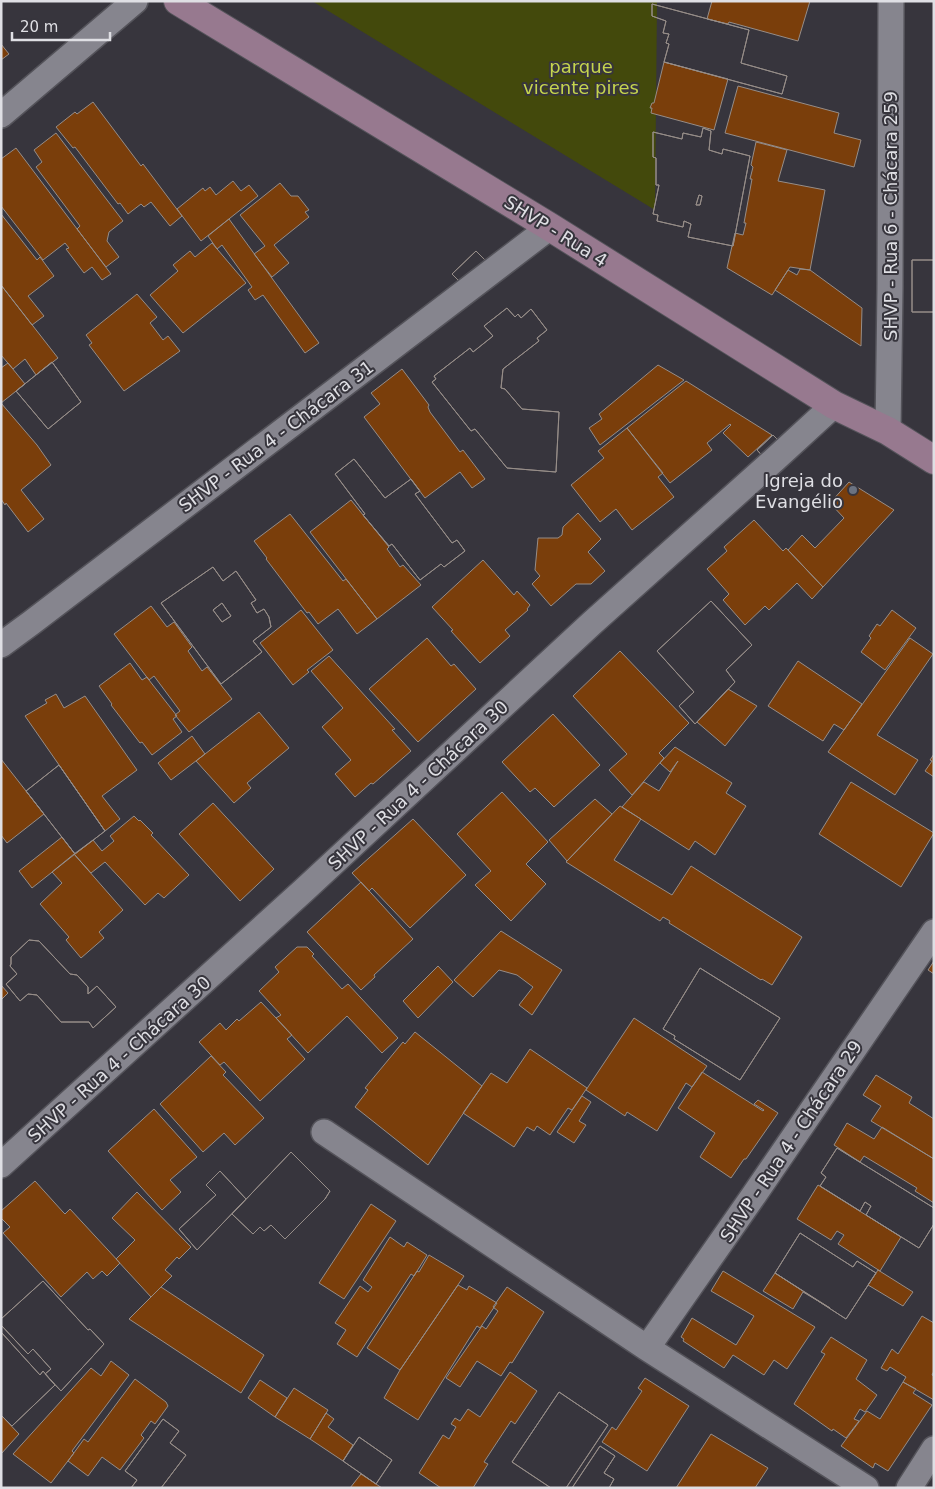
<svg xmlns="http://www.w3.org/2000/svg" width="935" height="1489" viewBox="0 0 935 1489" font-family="'DejaVu Sans',sans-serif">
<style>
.green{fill:#43490c}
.building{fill:#7a3e0b;stroke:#968d88;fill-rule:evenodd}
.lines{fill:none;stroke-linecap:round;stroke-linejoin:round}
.street-casing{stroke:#54535a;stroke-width:28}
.secondary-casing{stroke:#54535a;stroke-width:30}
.street{stroke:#86858e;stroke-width:25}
.secondary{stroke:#97798f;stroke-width:28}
.worship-dot{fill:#6b7280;stroke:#37353d;stroke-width:2}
.labels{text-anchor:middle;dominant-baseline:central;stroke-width:4;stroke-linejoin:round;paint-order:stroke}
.park-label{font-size:18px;fill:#c5d44d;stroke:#37353d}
.street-label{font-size:18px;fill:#dfdfe4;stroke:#37353d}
.poi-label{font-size:18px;fill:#dfdfe4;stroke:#37353d;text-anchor:end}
</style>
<rect width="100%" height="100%" fill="#37353d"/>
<path class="green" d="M312,1H657L655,210Z"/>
<path class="building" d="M712,1H810L798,41L729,22L728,24L707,19Z
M652,4L749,30L741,63L787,76L782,94L664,62L669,44L666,43L669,34L663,33L666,21L652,16Z
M652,4L749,30L741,63L787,76L782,94L664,62L669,44L666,43L669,34L663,33L666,21L652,16Z
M1,44L9,54L1,60Z
M664,62L728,79L714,130L651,113L652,108H650L652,103H654Z
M738,86L839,113L834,133L861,140L854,167L725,133Z
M93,102L141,166L143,164L182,216L170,226L151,202L144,207L141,204L128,214L120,203L118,204L75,147L73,148L56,127L75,112L77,114Z
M703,128L711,131L709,150L722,154L723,149L750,156L733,246L688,237L691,224L684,221L683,227L657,221L658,215L653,214L659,185H656V158L653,157V132L682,139L683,133L701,137ZM699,195L702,196L700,205H696Z
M703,128L711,131L709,150L722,154L723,149L750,156L733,246L688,237L691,224L684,221L683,227L657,221L658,215L653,214L659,185H656V158L653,157V132L682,139L683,133L701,137ZM699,195L702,196L700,205H696Z
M56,133L123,221L109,232L107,241L119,257L106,267L77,229L80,226L36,167L42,162L34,150Z
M756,142L787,150L778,181L825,190L810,270L790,267L772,295L727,268L735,233L743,235L746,223H744L752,179H750L753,167L751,165Z
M16,148L111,274L102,280L92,267L84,273L66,249L69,248L65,243L43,260L1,206V159Z
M233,181L241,191L249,185L258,196L201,241L177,209L203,188L205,191L210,187L216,195Z
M280,183L291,196H298L309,210L305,212L309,217L274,245L289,263L272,277L254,254L265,246L240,215Z
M1,214L37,260L40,257L54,276L28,296L44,316L32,325L1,285Z
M229,219L319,343L305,353L263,295L255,300L248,290L252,287L222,245L217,249L208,236Z
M212,243L246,283L183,333L150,295L178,271L173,265L190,251L195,257Z
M476,251L487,262L463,285L452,274Z
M476,251L487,262L463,285L452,274Z
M912,260H934V312H912Z
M912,260H934V312H912Z
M800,269L810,270L862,308L861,346L775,290L788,270L797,275Z
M1,285L58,358L36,375L25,359L13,369L1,355Z
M137,294L157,317L150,323L163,340L168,336L180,351L124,391L89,345L92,343L86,335Z
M507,308L515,317L518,314L521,318L531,309L547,330L537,338L539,341L503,369L501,388L505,389L522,409L559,412L556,472L507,468L475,429L471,431L432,382L436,379L434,376L470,348L473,352L493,336L484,326Z
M507,308L515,317L518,314L521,318L531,309L547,330L537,338L539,341L503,369L501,388L505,389L522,409L559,412L556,472L507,468L475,429L471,431L432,382L436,379L434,376L470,348L473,352L493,336L484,326Z
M52,362L81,402L48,429L16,391Z
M52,362L81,402L48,429L16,391Z
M8,363L25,384L1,403V368Z
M658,365L684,380L600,445L589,428L602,419L599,414Z
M402,369L429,405L428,407L430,412L460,452L463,450L485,479L472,488L460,472L425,498L364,417L380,404L371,393Z
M686,381L772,435L748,457L723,433L731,425L730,424L707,443L712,450L670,483L627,428Z
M1,403L37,445L51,465L21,490L44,519L28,532L6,503L5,505L1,499Z
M627,428L663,473L658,477L674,497L632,530L616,509L600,522L571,485L604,458L598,451Z
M773,435L778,440L769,463L757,450Z
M773,435L778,440L769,463L757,450Z
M354,459L385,498L411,479L420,491L415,494L452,543L457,540L465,551L444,567L441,564L420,580L392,544L389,546L363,515L365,514L335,474Z
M354,459L385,498L411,479L420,491L415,494L452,543L457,540L465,551L444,567L441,564L420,580L392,544L389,546L363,515L365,514L335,474Z
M849,482L894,510L823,587L788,550L802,535L815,548L844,518L830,503Z
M351,500L389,547L387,549L400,567L403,565L421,585L377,619L310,532Z
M578,513L601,539L588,552L605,571L591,584H576L551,606L532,584L540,576L535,570L538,538H558L562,535L563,527Z
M290,514L343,581L346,579L377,619L357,634L338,609L318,624L309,612L307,613L266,559L267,558L254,541Z
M754,520L783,551L786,548L823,587L812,599L797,583L769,610L765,606L745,625L723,600L729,594L707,569L727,551L724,547Z
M483,560L514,595L517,591L530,605L527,609L528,610L505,630L510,636L480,663L451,631L453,630L432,607Z
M213,567L223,581L236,571L256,600L251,603L257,613L264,609L269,617L271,627L253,641L262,652L221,684L161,603ZM222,603L231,616L222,622L213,610Z
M213,567L223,581L236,571L256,600L251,603L257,613L264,609L269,617L271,627L253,641L262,652L221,684L161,603ZM222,603L231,616L222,622L213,610Z
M711,601L752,645L726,670L735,682L695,724L679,706L694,692L657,651Z
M711,601L752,645L726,670L735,682L695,724L679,706L694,692L657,651Z
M151,606L167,627L174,622L192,647L188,651L202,671L207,667L232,699L189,732L175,715L180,711L154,676L149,680L114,634Z
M301,610L333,650L307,670L309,672L293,685L260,643Z
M892,610L916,628L885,670L861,652L871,638L869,636L877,624L880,626Z
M427,638L451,666L454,664L476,689L418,742L369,689Z
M910,638L933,654L877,735L918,760L895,795L828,752Z
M620,651L689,723L659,753L664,758L632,795L609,770L627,754L573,696Z
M329,656L395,729L392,730L411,751L373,784L371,783L355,797L335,774L351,760L322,727L343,708L311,671Z
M798,661L862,704L844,730L834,724L823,741L768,706Z
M130,663L142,680L147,677L149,680L177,716L173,719L182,732L152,755L142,742L140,743L111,705L112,704L99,686Z
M728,689L757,706L725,746L697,722Z
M56,694L64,708L85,696L137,770L102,796L120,819L105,831L25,716L47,703L45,700Z
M259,712L289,748L247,783L251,788L234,803L196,761Z
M553,714L600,765L554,807L535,788L530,792L502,762Z
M192,736L205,754L171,780L158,763Z
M675,747L732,783L726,793L746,806L715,855L695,841L689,850L622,807L644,782L659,791L678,761L670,772L660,763Z
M934,754V777L925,771L932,761L930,760Z
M1,759L44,814L7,843L1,835Z
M59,765L105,831L75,854L26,791Z
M59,765L105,831L75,854L26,791Z
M851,782L934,833L901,887L819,834Z
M502,792L548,842L526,864L546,884L511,921L475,885L491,871L457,834Z
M595,799L612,814L567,861L549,840Z
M213,803L274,869L240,901L179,834Z
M620,806L641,819L614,860L672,895L691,866L802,937L772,985L762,979L761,980L669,923L670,921L663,917L660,921L566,862Z
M134,816L139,821L140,820L153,833L151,835L189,875L164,898L158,893L145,905L105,862L91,873L74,854L93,840L102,851L114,841L110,836Z
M413,819L466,875L410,928L372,888L369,891L352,873Z
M62,837L75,854L32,888L19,871Z
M74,854L123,910L99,932L104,938L81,958L66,940L69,937L40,904L62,883L52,872Z
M361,882L413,939L374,975L375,977L361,990L307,932Z
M501,931L562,970L532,1015L519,1005L533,987L517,975L499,970L473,997L454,980Z
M29,940L39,941L70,974L77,975L88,987V994L97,986L116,1007L93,1028L89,1022H61L37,995L28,994L20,1001L6,984L17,974L10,966L11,964V957Z
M29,940L39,941L70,974L77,975L88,987V994L97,986L116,1007L93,1028L89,1022H61L37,995L28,994L20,1001L6,984L17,974L10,966L11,964V957Z
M297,947H307L314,954L312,956L342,989L348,984L398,1038L382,1053L347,1016L308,1053L276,1018L281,1015L259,991L279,972L275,967Z
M934,961V974L928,970Z
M438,966L453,982L418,1018L403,1001Z
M700,968L780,1018L740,1080L674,1039L675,1036L663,1029Z
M700,968L780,1018L740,1080L674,1039L675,1036L663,1029Z
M1,985L8,993L1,1000Z
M261,1002L292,1035L287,1039L305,1059L260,1101L224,1062L220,1065L199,1042L220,1023L226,1030L237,1019L239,1021Z
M634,1018L707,1066L692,1087L686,1083L657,1131L627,1112L625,1116L586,1090Z
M415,1032L482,1086L428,1165L355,1107L368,1090L365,1088L403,1042L405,1044Z
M530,1049L587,1088L572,1110L568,1108L550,1135L537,1126L534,1131L527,1127L514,1147L463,1113L491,1073L507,1083Z
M211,1056L226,1072L223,1075L264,1118L235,1145L224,1133L203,1152L160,1104Z
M702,1072L763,1111L764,1110L754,1104L758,1100L778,1113L746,1159H744L731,1178L700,1157L715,1133L678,1108Z
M876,1075L912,1097L909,1103L934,1119V1159L871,1121L881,1106L863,1095Z
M582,1096L591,1102L579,1121L586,1125L574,1143L557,1132Z
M154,1109L197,1157L170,1180L181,1192L162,1210L108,1151Z
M847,1123L874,1139L882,1127L934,1159V1203L915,1191L917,1188L864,1156L860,1162L834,1145Z
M837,1148L934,1208V1224L919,1248L866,1215L871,1206L865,1202L860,1211L820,1186L826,1177L821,1173Z
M837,1148L934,1208V1224L919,1248L866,1215L871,1206L865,1202L860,1211L820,1186L826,1177L821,1173Z
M291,1152L330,1191L325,1199L285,1239L271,1225L264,1231L260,1227L253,1234L232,1214Z
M291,1152L330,1191L325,1199L285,1239L271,1225L264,1231L260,1227L253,1234L232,1214Z
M220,1171L246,1199L197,1250L179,1229L216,1195L206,1185Z
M220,1171L246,1199L197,1250L179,1229L216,1195L206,1185Z
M35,1181L63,1212L65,1214L70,1209L120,1263L107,1276L102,1271L93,1279L87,1272L61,1297L3,1233L10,1227L1,1218V1211Z
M818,1185L901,1237L880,1271L838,1244L844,1235L837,1231L831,1240L797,1219Z
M137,1192L191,1247L179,1259L177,1257L165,1270L172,1276L151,1297L116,1259L135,1240L112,1218Z
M371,1204L396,1221L344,1299L319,1283Z
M800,1233L853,1267L857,1261L876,1273L846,1319L775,1273Z
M800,1233L853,1267L857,1261L876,1273L846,1319L775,1273Z
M390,1237L404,1247L407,1242L427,1255L414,1276L411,1274L357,1357L337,1344L346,1330L335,1323L360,1286L368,1292L372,1287L363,1280Z
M429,1255L464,1276L400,1370L367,1348L417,1271L419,1272Z
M878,1270L913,1292L903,1306L868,1285Z
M723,1271L815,1327L787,1369L774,1360L764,1375L733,1355L724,1368L683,1341L684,1339L681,1337L692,1318L736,1345L754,1316L711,1291Z
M775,1273L830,1308L803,1292L793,1309L763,1291Z
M43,1281L88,1330L90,1329L104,1344L61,1391L45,1374L51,1369L33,1349L28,1354L1,1325V1319Z
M43,1281L88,1330L90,1329L104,1344L61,1391L45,1374L51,1369L33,1349L28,1354L1,1325V1319Z
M458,1285L467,1290L469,1286L497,1303L480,1328L477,1326L418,1420L384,1398L400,1370Z
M161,1287L264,1355L241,1393L129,1319Z
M507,1287L544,1312L512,1363L510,1362L501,1376L477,1361L460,1387L446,1378L482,1326L486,1329L498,1311L493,1307Z
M922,1316L934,1323V1371L932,1375L934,1376V1400L903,1382L906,1377L890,1367L887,1371L881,1368L892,1349L898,1354Z
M1,1332L40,1375L43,1371L55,1385L12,1426L1,1415Z
M1,1332L40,1375L43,1371L55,1385L12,1426L1,1415Z
M831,1337L867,1360L856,1379L877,1395L865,1412L860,1409L854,1419L859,1421L846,1438L833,1429L832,1431L794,1404L825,1354L821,1352Z
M111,1361L129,1375L72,1451L74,1453L51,1483L13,1454L91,1368L101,1376Z
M510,1372L537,1391L515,1424L511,1421L484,1462L488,1464L473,1488H441L419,1473L443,1435L449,1439L456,1427L451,1424L455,1418L460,1421L468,1409L480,1417Z
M645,1378L689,1406L647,1471L602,1442L612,1427L616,1430L642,1391L638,1388Z
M135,1379L166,1402L168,1406L155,1424L151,1421L141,1435L144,1438L120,1470L102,1457L88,1476L68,1461L84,1439L88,1442Z
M260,1380L287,1398L275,1417L248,1398Z
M903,1382L916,1389L913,1393L932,1405L888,1471L875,1463L873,1468L841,1446L867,1411L880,1419Z
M294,1388L328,1410L310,1439L275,1417Z
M559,1392L608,1425L566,1488H551L512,1462Z
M559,1392L608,1425L566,1488H551L512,1462Z
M326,1413L334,1419L328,1427L353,1445L343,1461L310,1439Z
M1,1415L19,1434L1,1454Z
M163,1419L179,1431L170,1443L186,1455L161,1488H131L137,1480L125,1471Z
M163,1419L179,1431L170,1443L186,1455L161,1488H131L137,1480L125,1471Z
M711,1434L768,1468L755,1488H676Z
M359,1437L392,1460L376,1484L343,1461Z
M359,1437L392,1460L376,1484L343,1461Z
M600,1446L615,1456L604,1473L614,1479L609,1488H572Z
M600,1446L615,1456L604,1473L614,1479L609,1488H572Z
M361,1474L382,1488H350Z"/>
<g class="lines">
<defs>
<path id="street" d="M1,115L135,1
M888,431L890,288L891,1
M1,645L31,623L550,227
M324,1132L647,1348L866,1488
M1,1165L303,891L592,623L773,461L834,405
M647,1348L754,1195L934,932
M909,1488L934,1449"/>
<path id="secondary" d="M178,1L550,227L834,405L888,431L934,460"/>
</defs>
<use href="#street" class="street-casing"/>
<use href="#secondary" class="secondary-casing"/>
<use href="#street" class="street"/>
<use href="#secondary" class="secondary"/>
</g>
<circle class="worship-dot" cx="853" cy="490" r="5"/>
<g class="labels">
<g class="park-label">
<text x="581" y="66">parque<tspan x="581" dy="21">vicente pires</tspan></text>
</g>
<g class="street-label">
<text transform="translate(890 216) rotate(-90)">SHVP - Rua 6 - Chácara 259</text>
<text transform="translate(556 231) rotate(32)">SHVP - Rua 4</text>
<text transform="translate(276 436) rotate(-37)">SHVP - Rua 4 - Chácara 31</text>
<text transform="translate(418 785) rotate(-43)">SHVP - Rua 4 - Chácara 30</text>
<text transform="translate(119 1059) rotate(-42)">SHVP - Rua 4 - Chácara 30</text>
<text transform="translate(791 1141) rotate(-56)">SHVP - Rua 4 - Chácara 29</text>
</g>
<g class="poi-label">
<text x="843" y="480">Igreja do<tspan x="843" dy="21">Evangélio</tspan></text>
</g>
</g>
<rect width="935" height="1489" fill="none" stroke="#dfdfe4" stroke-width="5"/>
<path d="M12 32v8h98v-8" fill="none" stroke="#dfdfe4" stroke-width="2.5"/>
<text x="20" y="32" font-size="15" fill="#dfdfe4" stroke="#37353d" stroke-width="4" paint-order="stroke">20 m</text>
</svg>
